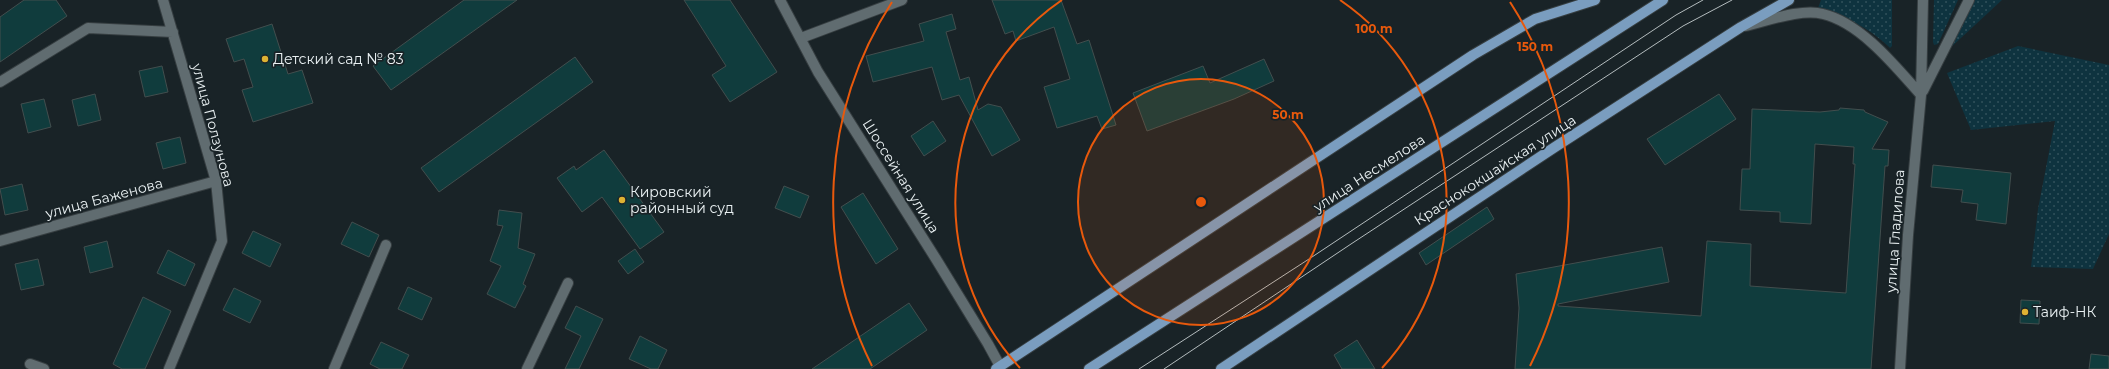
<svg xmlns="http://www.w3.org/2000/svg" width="2109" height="369" viewBox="0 0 2109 369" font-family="Montserrat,sans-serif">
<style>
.grass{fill:url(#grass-dots)}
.building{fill:#103c3d;stroke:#424e4e}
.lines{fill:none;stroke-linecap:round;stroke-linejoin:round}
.minor-casing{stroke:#363e41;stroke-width:12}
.tertiary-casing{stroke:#363e41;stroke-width:12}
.primary-casing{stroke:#363e41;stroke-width:12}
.minor{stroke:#606c70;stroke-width:10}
.tertiary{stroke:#606c70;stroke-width:10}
.primary{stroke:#7a9dbf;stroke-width:10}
.tram{stroke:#b4bcbe;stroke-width:1}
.ring{fill:none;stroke:#e8590c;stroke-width:2}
.poi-dot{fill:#ddb233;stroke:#192327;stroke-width:1.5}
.labels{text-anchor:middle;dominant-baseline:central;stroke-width:3.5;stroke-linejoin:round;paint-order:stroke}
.poi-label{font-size:14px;fill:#e9f0f2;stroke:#192327;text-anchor:start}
.street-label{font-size:14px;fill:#e9f0f2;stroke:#192327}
.centre{fill:#e8590c;stroke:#192327;stroke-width:2}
.ring-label{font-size:12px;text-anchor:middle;font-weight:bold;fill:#e8590c;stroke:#192327;stroke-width:3.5;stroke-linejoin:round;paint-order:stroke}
</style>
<defs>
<pattern id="grass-dots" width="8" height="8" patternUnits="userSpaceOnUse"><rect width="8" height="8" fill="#0e333f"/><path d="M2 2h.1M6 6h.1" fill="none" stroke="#31515b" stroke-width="1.8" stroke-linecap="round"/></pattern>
</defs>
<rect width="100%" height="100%" fill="#192327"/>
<path class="grass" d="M1821,0H1892V46L1890,48L1888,46C1864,24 1847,19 1818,8Z
M1934,0H1958L1938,44L1934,45L1933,42Z
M1975,0H2002L1948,50L1973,4Z
M2018,46L2109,65V234L2093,269L2031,267L2038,209L2055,121L1971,130L1947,73Z"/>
<path class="building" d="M24,0H56L67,16L0,62V17Z
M464,0H517L391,90L373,66Z
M684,0H730L777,72L730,102L712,75L726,66Z
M992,0H1061L1077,44L1089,40L1116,125L1102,129L1097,116L1057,128L1044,87L1070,79L1054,27L1016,41L1013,31L1005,34Z
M952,14L956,29L946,32L960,80L969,77L978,110L988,104L1001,107L1020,140L992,156L959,95L942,100L932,67L873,82L866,56L924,41L919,24Z
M272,24L288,74L302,70L313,103L253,122L242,90L253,87L244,59L234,62L226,39Z
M575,57L593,82L439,192L421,168Z
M1264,59L1274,81L1234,99L1147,131L1133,93L1203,66L1210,83Z
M162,66L168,92L145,97L139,71Z
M95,94L101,120L78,126L72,100Z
M1719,94L1736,119L1665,165L1647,139Z
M44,99L51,127L28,133L21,104Z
M1840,108L1864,110L1865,112L1888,122L1872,149L1889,150L1888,166H1885L1871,369H1515L1519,308L1516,274L1662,247L1669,282L1558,304V306L1701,316L1707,241L1751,244L1750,286L1846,293L1855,164H1853L1854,147L1815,144L1811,224L1780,222V212L1740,210L1742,169H1750L1752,109L1820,112L1839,110Z
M933,121L946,141L924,156L911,136Z
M180,137L186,163L163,169L156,143Z
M604,150L664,232L640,249L602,197L582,212L557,178L574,166L576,170Z
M1933,165L2011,173L2006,224L1976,220L1978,204L1961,202L1963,190L1931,187Z
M22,184L28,210L5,215L0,189Z
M784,186L809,196L800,218L775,208Z
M863,193L898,249L876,264L841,207Z
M1487,207L1494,219L1426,265L1419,253Z
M499,210L522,213L518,248L535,254L523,284L526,286L515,308L487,294L501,266L490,261L503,226L497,225Z
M352,222L379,235L369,257L341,244Z
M253,231L281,244L270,267L242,253Z
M107,241L113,267L90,273L84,247Z
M635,249L644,262L628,274L618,261Z
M168,250L195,264L185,286L157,273Z
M38,259L44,285L21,290L15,264Z
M408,287L432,298L422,320L398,309Z
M234,288L261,301L250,323L223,310Z
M143,297L171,311L145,369H122L113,364Z
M2021,300L2040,301L2039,324L2020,323Z
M909,303L927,330L870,369H812Z
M576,306L603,319L579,369H565L581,336L565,328Z
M640,336L667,350L658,369H651L629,359Z
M1357,340L1375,369H1342L1334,355Z
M381,342L409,355L402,369H380L370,364Z
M2091,354L2109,356V369H2089Z"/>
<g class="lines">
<defs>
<path id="minor" d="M163,0L216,181L222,241L169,369
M801,38L902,0
M0,82L88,28L173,32
M0,241L216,181
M30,364L44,369
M334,369L386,245
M527,369L568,283"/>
<path id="tertiary" d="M780,0L818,72L936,259L988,344L1000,366
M1745,26C1767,21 1802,8 1823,14C1861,23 1896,67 1921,95
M1923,91L1969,0
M1900,369L1908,235L1921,95L1923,0"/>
<path id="primary" d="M996,369L1473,55L1535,19L1595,0
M1089,369L1663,0
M1221,369L1555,147L1741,27L1789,0"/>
</defs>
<use href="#minor" class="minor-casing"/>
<use href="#tertiary" class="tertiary-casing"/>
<use href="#primary" class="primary-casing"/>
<use href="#minor" class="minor"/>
<use href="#tertiary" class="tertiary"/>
<use href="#primary" class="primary"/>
<path class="tram" d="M1139,369L1309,259L1676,15L1703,0
M1164,369L1351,244L1683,26L1732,0"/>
</g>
<circle cx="1201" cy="202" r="123" fill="#e8590c" fill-opacity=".12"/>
<g class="ring">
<circle cx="1201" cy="202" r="123"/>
<path d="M1020 368A245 245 0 0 1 1062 0M1340 0A245 245 0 0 1 1382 368"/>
<path d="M872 366A368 368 0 0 1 892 2M1510 2A368 368 0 0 1 1530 366"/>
</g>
<g class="poi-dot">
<circle cx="265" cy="59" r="4"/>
<circle cx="622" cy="200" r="4"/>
<circle cx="2025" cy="312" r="4"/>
</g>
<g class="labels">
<g class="poi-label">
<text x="273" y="59">Детский сад № 83</text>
<text x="630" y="192">Кировский<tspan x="630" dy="16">районный суд</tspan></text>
<text x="2033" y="312">Таиф-НК</text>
</g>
<g class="street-label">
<text transform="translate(213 125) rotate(75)">улица Ползунова</text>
<text transform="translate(1495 170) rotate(-33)">Краснококшайская улица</text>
<text transform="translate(1369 173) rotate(-33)">улица Несмелова</text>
<text transform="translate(901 176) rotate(58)">Шоссейная улица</text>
<text transform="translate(104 198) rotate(-15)">улица Баженова</text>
<text transform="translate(1895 231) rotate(-86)">улица Гладилова</text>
</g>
</g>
<circle cx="1201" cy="202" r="6" class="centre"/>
<g class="ring-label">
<text x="1374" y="33">100 m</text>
<text x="1535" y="51">150 m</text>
<text x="1288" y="119">50 m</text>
</g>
</svg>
